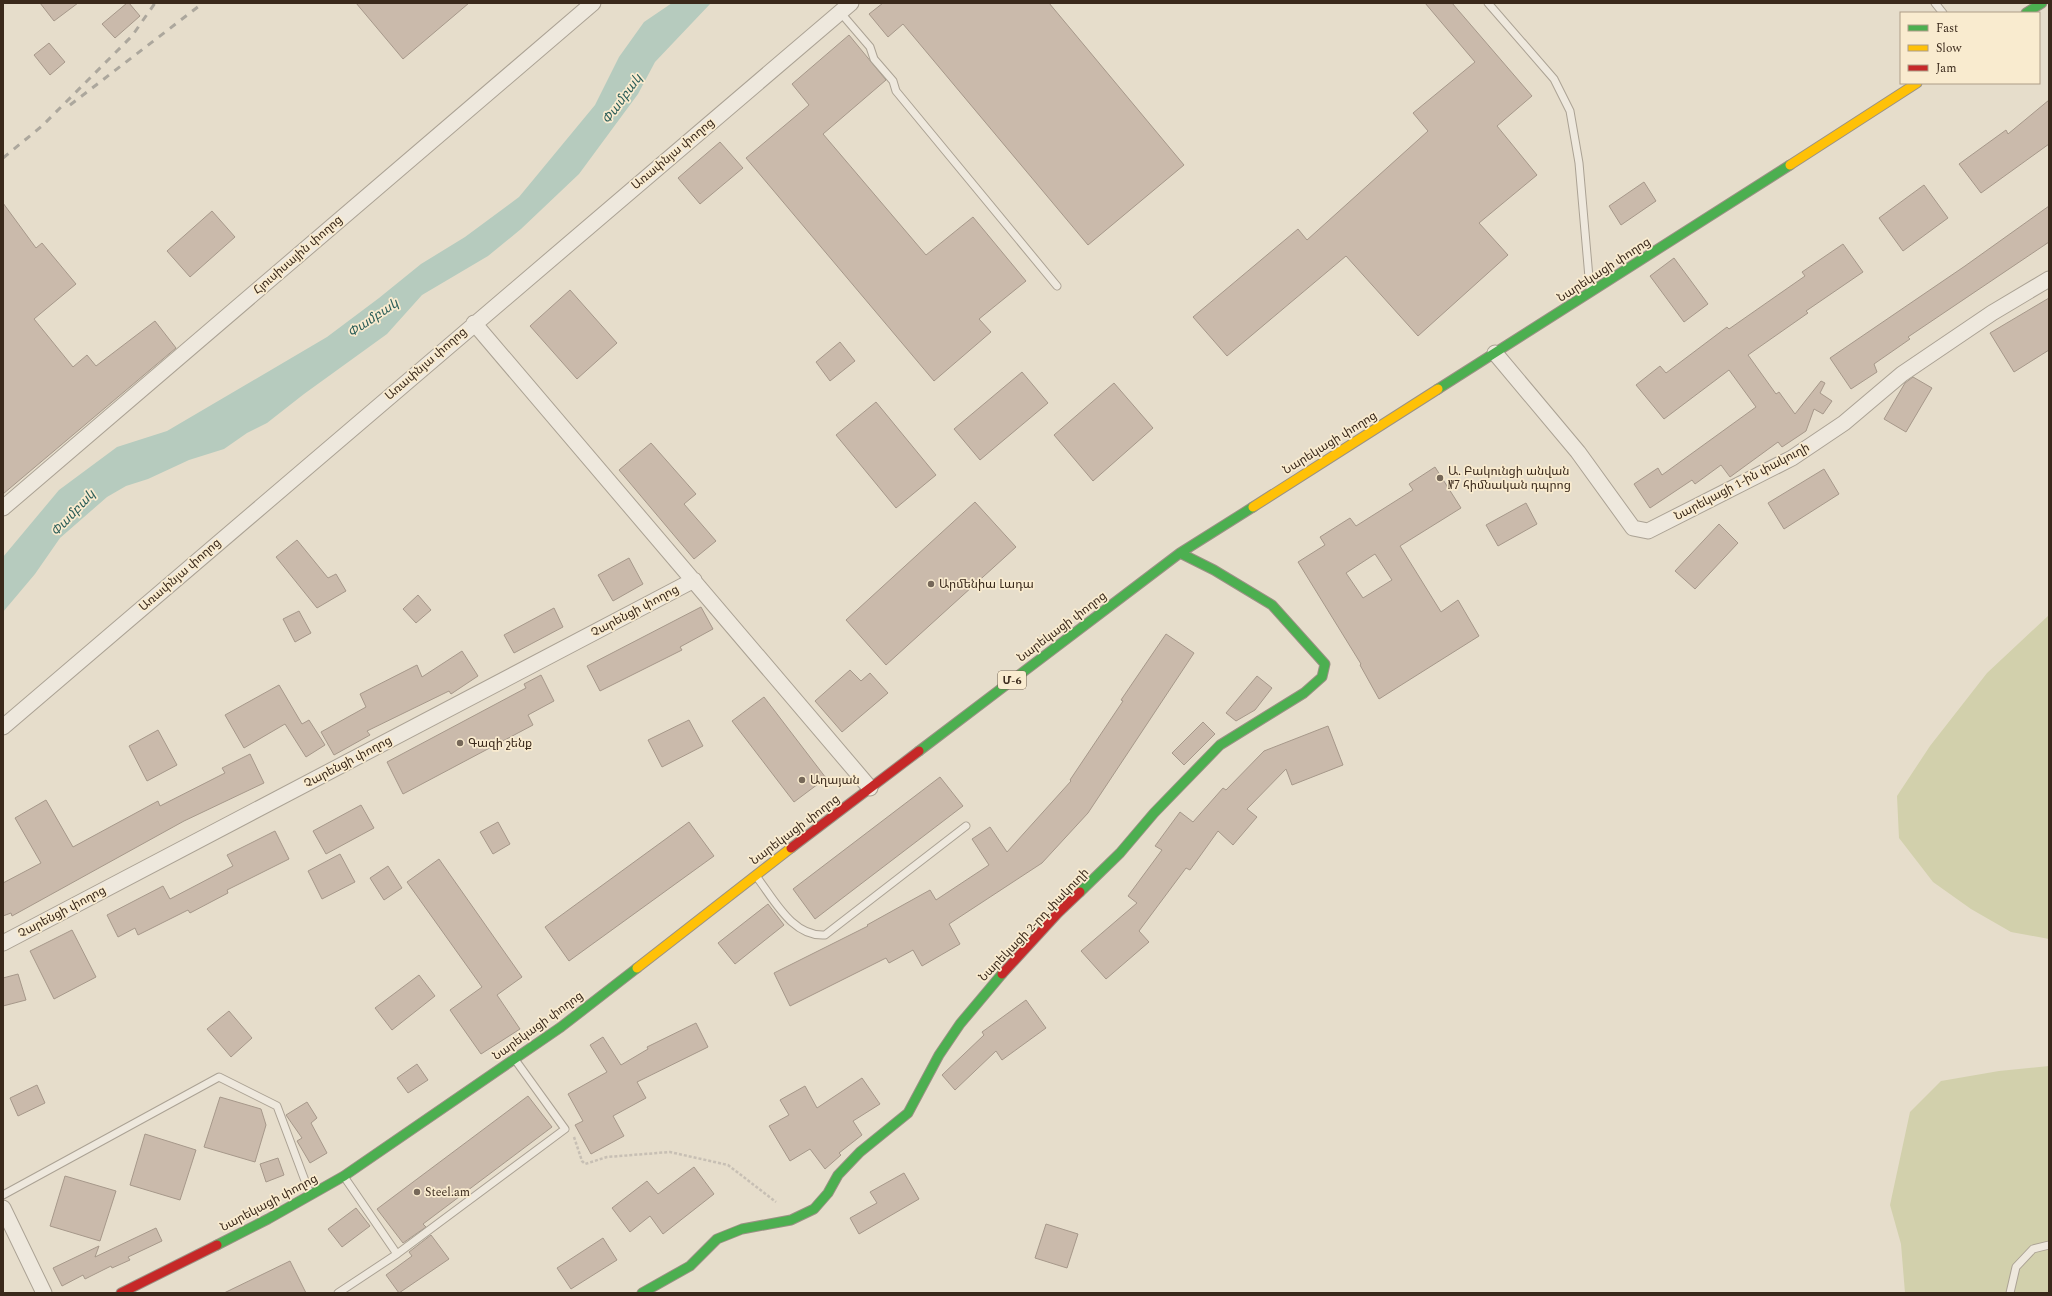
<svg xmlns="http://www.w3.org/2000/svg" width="2052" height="1296" viewBox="0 0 2052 1296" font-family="Spectral,'Noto Sans Armenian',serif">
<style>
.cemetery{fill:#d2d0ac}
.water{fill:#b6cbbe}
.building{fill:#cabaab;stroke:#a6988a;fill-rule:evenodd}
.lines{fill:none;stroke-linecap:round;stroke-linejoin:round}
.lane-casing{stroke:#aba294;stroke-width:9}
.street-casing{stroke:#aba294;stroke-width:17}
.fast-casing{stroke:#9a9184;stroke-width:11}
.slow-casing{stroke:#9a9184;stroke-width:11}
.jam-casing{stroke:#9a9184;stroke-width:11}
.path{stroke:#c7bfb4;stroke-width:2.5;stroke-dasharray:3 2;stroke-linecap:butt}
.lane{stroke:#eee8dd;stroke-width:7}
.street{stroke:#eee8dd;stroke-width:15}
.fast{stroke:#4caf50;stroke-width:9}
.slow{stroke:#ffc107;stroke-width:9}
.jam{stroke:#c62828;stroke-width:9}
.rail{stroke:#aca79d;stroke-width:3;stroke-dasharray:7 7;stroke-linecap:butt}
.poi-dot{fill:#766859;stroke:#f9ebcf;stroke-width:1.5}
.labels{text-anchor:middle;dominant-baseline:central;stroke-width:3.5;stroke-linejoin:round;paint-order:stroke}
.shield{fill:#f9ebcf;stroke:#736351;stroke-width:1}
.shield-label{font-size:11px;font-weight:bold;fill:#3a291b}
.street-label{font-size:12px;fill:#3a291b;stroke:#f9ebcf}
.poi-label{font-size:12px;fill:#3a291b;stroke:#f9ebcf;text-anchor:start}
.water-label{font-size:13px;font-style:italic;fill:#295c57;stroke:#f9ebcf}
</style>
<rect width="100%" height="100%" fill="#e6ddcb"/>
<path class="cemetery" d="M2049,615V939L2011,932L1971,909L1933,882L1899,838L1897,796L1930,746L1987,673Z
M2049,1066V1293H1905L1901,1244L1890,1205L1910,1112L1941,1081L1999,1071Z"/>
<path class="water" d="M672,3H711L655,62L638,94L579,174L521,229L488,256L422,295L387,334L304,394L267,423L247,433L224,449L189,460L148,479L126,486L107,497L60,538L35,574L3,612V557L59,490L117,447L167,431L327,337L379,298L421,264L465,237L519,197L595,105L619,57L644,22Z"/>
<path class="building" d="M40,3H78L54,21Z
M127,3H129L140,16L115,38L102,24Z
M356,3H469L403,59Z
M883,3H1049L1184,165L1088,245L903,24L888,37L869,14Z
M1425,3H1452L1532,96L1497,126L1537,175L1479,223L1508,255L1418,336L1346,256L1227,356L1193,317L1298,229L1307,240L1428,131L1413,113L1475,62Z
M849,35L886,80L823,134L926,255L973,217L1026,281L979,319L991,332L934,381L746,158L809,105L792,84Z
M49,43L65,62L50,75L34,55Z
M2049,100V144L1981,193L1959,164L2006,130L2008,134Z
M720,142L743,168L700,204L678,178Z
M1644,182L1656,201L1621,225L1609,206Z
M1924,185L1948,218L1903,251L1879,218Z
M3,203L36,248L42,243L76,284L34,319L73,367L87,355L96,366L155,321L176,348L3,494Z
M2049,206V242L1908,337L1910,339L1874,364L1877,372L1851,389L1830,358L1965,266Z
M212,211L235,237L190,277L167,251Z
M1843,244L1863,272L1806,311L1808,313L1748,355L1776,394L1779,392L1795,414L1821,381L1825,383L1820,393L1832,401L1823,414L1814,409L1806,431L1782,447L1778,442L1730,477L1721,465L1695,484L1692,480L1650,508L1634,484L1658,468L1662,475L1756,407L1729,370L1664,419L1636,385L1660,366L1666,373L1727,327L1729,329L1805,276L1802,272Z
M1674,258L1708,304L1684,322L1650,276Z
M570,290L617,343L577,379L530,326Z
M2049,298V350L2014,372L1990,333Z
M840,342L855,361L830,381L816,362Z
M1022,372L1048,403L980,460L954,429Z
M1913,377L1932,388L1906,432L1884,419L1905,383Z
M1114,383L1153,428L1093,481L1054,435Z
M876,402L936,475L896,508L836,435Z
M651,443L696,494L684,504L716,541L694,559L619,470Z
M1435,467L1461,508L1400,546L1441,612L1458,600L1479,636L1379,699L1360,665L1361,664L1298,562L1325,545L1320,537L1350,518L1356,526L1413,490L1409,484ZM1375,554L1392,580L1363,598L1346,573Z
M1824,469L1839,494L1784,529L1768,503Z
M975,502L1016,547L886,665L846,620Z
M1526,503L1537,524L1498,546L1486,525Z
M1719,524L1738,543L1695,589L1675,571Z
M297,540L328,578L336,574L346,591L317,608L276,557Z
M629,558L643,584L613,601L598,575Z
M418,595L431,610L416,623L403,609Z
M701,607L713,629L680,647L682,650L600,691L587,666Z
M554,608L563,627L514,653L504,635Z
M299,611L311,633L295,642L283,619Z
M1166,634L1194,653L1088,813L1042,863L949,924L960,944L922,966L913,950L889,963L886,958L790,1006L774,973L868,926L867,925L930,890L936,900L989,865L972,839L990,827L1007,852L1071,781L1070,780L1123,701L1121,700Z
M462,651L478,676L451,694L449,691L367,731L370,735L334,755L321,732L366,707L360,694L417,665L422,677Z
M850,670L861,681L870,673L888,693L842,732L815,701Z
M541,675L554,701L528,715L533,725L403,794L387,762L526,688L524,684Z
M1257,676L1272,688L1255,710L1236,721L1226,713Z
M279,685L302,724L309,720L325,745L306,757L285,724L244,748L225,715Z
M764,697L826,778L794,802L732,721Z
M689,720L703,746L662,767L648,740Z
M1203,722L1215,734L1184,765L1172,753Z
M1328,726L1343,765L1292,785L1286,769L1247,809L1257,817L1233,845L1218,831L1190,870L1186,868L1139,931L1149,942L1106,979L1081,951L1137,903L1128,896L1162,850L1155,846L1180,812L1193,822L1223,788L1226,790L1264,751Z
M158,730L177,765L147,781L129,746Z
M250,754L264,783L184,821L12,916L11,913L3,916V883L41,863L15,818L46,800L73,847L158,801L160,806L225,773L222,768Z
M940,777L963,806L815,919L793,889Z
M361,805L374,828L326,854L313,831Z
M498,822L510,844L493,854L480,832Z
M689,822L714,856L569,961L545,927Z
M275,831L289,859L227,890L228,893L190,913L188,910L138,935L135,928L118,937L107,915L163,886L170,899L233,866L227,855Z
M340,854L355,882L322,899L308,871Z
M439,859L522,977L497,995L520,1029L481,1054L450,1010L482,987L407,882Z
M388,866L402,888L384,900L370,878Z
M768,904L784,925L735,964L718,943Z
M72,930L96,977L54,999L30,951Z
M18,974L26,1000L3,1006V978Z
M419,975L435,996L392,1030L375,1008Z
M1026,1000L1046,1028L1002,1060L996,1051L955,1090L942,1075L984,1035L982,1032Z
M229,1011L252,1038L231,1057L207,1029Z
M696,1023L708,1047L637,1082L646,1098L613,1116L624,1136L591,1154L575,1125L583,1121L568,1094L607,1072L590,1045L603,1037L621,1065L648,1049L647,1047Z
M417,1064L428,1080L408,1093L397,1078Z
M862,1078L880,1104L853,1121L862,1135L839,1153L841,1155L825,1169L810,1149L790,1161L769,1126L789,1115L780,1100L805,1086L817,1108Z
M37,1085L45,1103L18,1116L10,1098Z
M528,1096L552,1127L423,1224L426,1227L403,1243L377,1209Z
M220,1097L261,1109L266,1125L255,1162L204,1147Z
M307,1102L317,1118L311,1123L327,1153L310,1163L297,1141L302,1138L286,1115Z
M145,1134L196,1150L180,1200L130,1185Z
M278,1158L284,1175L266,1182L260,1164Z
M694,1167L714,1194L663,1234L650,1216L630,1232L612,1208L647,1181L658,1194Z
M904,1173L919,1199L859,1234L850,1218L877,1203L870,1192Z
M65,1176L116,1191L100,1241L50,1226Z
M356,1208L370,1226L342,1247L328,1229Z
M1046,1224L1078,1234L1067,1268L1035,1258Z
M156,1228L162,1241L128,1257L130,1260L112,1268L111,1266L85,1279L83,1275L62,1286L53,1268L99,1246L95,1257Z
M431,1235L449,1259L399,1293L386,1275L412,1256L409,1252Z
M603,1238L617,1260L571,1289L557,1268Z
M290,1261L306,1293H224Z"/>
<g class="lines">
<defs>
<path id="lane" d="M1488,3L1554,79L1570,111L1579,163L1590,289
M1935,3L1943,13
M840,12L870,47L874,59L893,81L896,91L1057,286
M756,876C774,899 792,937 825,935L966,826
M345,1178L397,1254
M3,1195L219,1077L277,1106L310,1194
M338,1293L397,1254L565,1129L516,1061
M2010,1293L2016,1267L2033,1249L2049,1245"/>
<path id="street" d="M474,323L870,788
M1495,353L1578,452L1633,528L1648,531L1792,458L1844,423L1902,374L1992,313L2049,279
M3,508L593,3
M3,727L851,3
M3,943L694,580
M3,1208L44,1293"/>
<path id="fast" d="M2026,13L2042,3
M1438,389L1790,165
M919,751L1180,553L1253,507
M1080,892L1120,853L1154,813L1220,745L1304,693L1322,677L1325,664L1272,605L1214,570L1180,553
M217,1245L268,1219L344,1176L561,1027L637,968
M642,1293L690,1266L717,1239L742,1229L791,1220L814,1209L828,1193L838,1175L860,1152L908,1113L939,1055L960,1024L1002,974"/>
<path id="slow" d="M1790,165L1917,83
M1253,507L1438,389
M637,968L791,848"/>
<path id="jam" d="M791,848L919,751
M1002,974L1058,913L1080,892
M121,1293L217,1245"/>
</defs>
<use href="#lane" class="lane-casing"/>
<use href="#street" class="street-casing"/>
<use href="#fast" class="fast-casing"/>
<use href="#slow" class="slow-casing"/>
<use href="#jam" class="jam-casing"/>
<path class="path" d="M574,1137L582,1161L585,1164L607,1157L670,1152L728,1165L776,1202"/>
<use href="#lane" class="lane"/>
<use href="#street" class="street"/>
<use href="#fast" class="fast"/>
<use href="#slow" class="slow"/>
<use href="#jam" class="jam"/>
<path class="rail" d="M70,105L203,3
M3,158L42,126L132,36L155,3"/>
</g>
<g class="poi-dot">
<circle cx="1440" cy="478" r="4"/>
<circle cx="931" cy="584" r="4"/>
<circle cx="460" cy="743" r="4"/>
<circle cx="802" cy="780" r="4"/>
<circle cx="417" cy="1192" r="4"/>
</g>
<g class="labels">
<rect class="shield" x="998" y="671" width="28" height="18" rx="3"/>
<g class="shield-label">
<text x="1012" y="680">Մ-6</text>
</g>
<g class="street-label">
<text transform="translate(673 154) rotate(-40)">Առափնյա փողոց</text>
<text transform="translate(298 255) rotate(-41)">Հյուսիսային փողոց</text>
<text transform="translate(1604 270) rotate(-33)">Նարեկացի փողոց</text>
<text transform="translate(426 364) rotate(-41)">Առափնյա փողոց</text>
<text transform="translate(1330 443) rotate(-32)">Նարեկացի փողոց</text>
<text transform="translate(1742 482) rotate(-28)">Նարեկացի 1-ին փակուղի</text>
<text transform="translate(180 575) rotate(-41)">Առափնյա փողոց</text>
<text transform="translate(635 611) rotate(-28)">Չարենցի փողոց</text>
<text transform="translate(1062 627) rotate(-37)">Նարեկացի փողոց</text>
<text transform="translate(348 762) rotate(-28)">Չարենցի փողոց</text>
<text transform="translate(795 830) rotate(-37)">Նարեկացի փողոց</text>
<text transform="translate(62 912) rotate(-28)">Չարենցի փողոց</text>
<text transform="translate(1034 925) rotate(-46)">Նարեկացի 2-րդ փակուղի</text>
<text transform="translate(538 1026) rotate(-36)">Նարեկացի փողոց</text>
<text transform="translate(269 1203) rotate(-28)">Նարեկացի փողոց</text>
</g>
<g class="poi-label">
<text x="1448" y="471">Ա. Բակունցի անվան<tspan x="1448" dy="14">№7 հիմնական դպրոց</tspan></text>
<text x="939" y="584">Արմենիա Լադա</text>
<text x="468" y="743">Գազի շենք</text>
<text x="810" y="780">Աղայան</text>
<text x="425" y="1192">Steel.am</text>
</g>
<g class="water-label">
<text transform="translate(622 99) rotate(-54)">Փամբակ</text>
<text transform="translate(373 318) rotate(-34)">Փամբակ</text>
<text transform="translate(73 513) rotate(-47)">Փամբակ</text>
</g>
</g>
<rect width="2052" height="1296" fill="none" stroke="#3a291b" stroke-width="8"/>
<rect x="1900" y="12" width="140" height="72" fill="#f9ebcf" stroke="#ad9d87"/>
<rect x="1908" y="25" width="20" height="6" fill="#4caf50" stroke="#ad9d87"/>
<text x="1936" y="32" font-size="12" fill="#3a291b">Fast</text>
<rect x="1908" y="45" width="20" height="6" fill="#ffc107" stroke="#ad9d87"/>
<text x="1936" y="52" font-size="12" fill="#3a291b">Slow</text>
<rect x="1908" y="65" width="20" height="6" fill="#c62828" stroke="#ad9d87"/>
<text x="1936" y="72" font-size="12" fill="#3a291b">Jam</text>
</svg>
